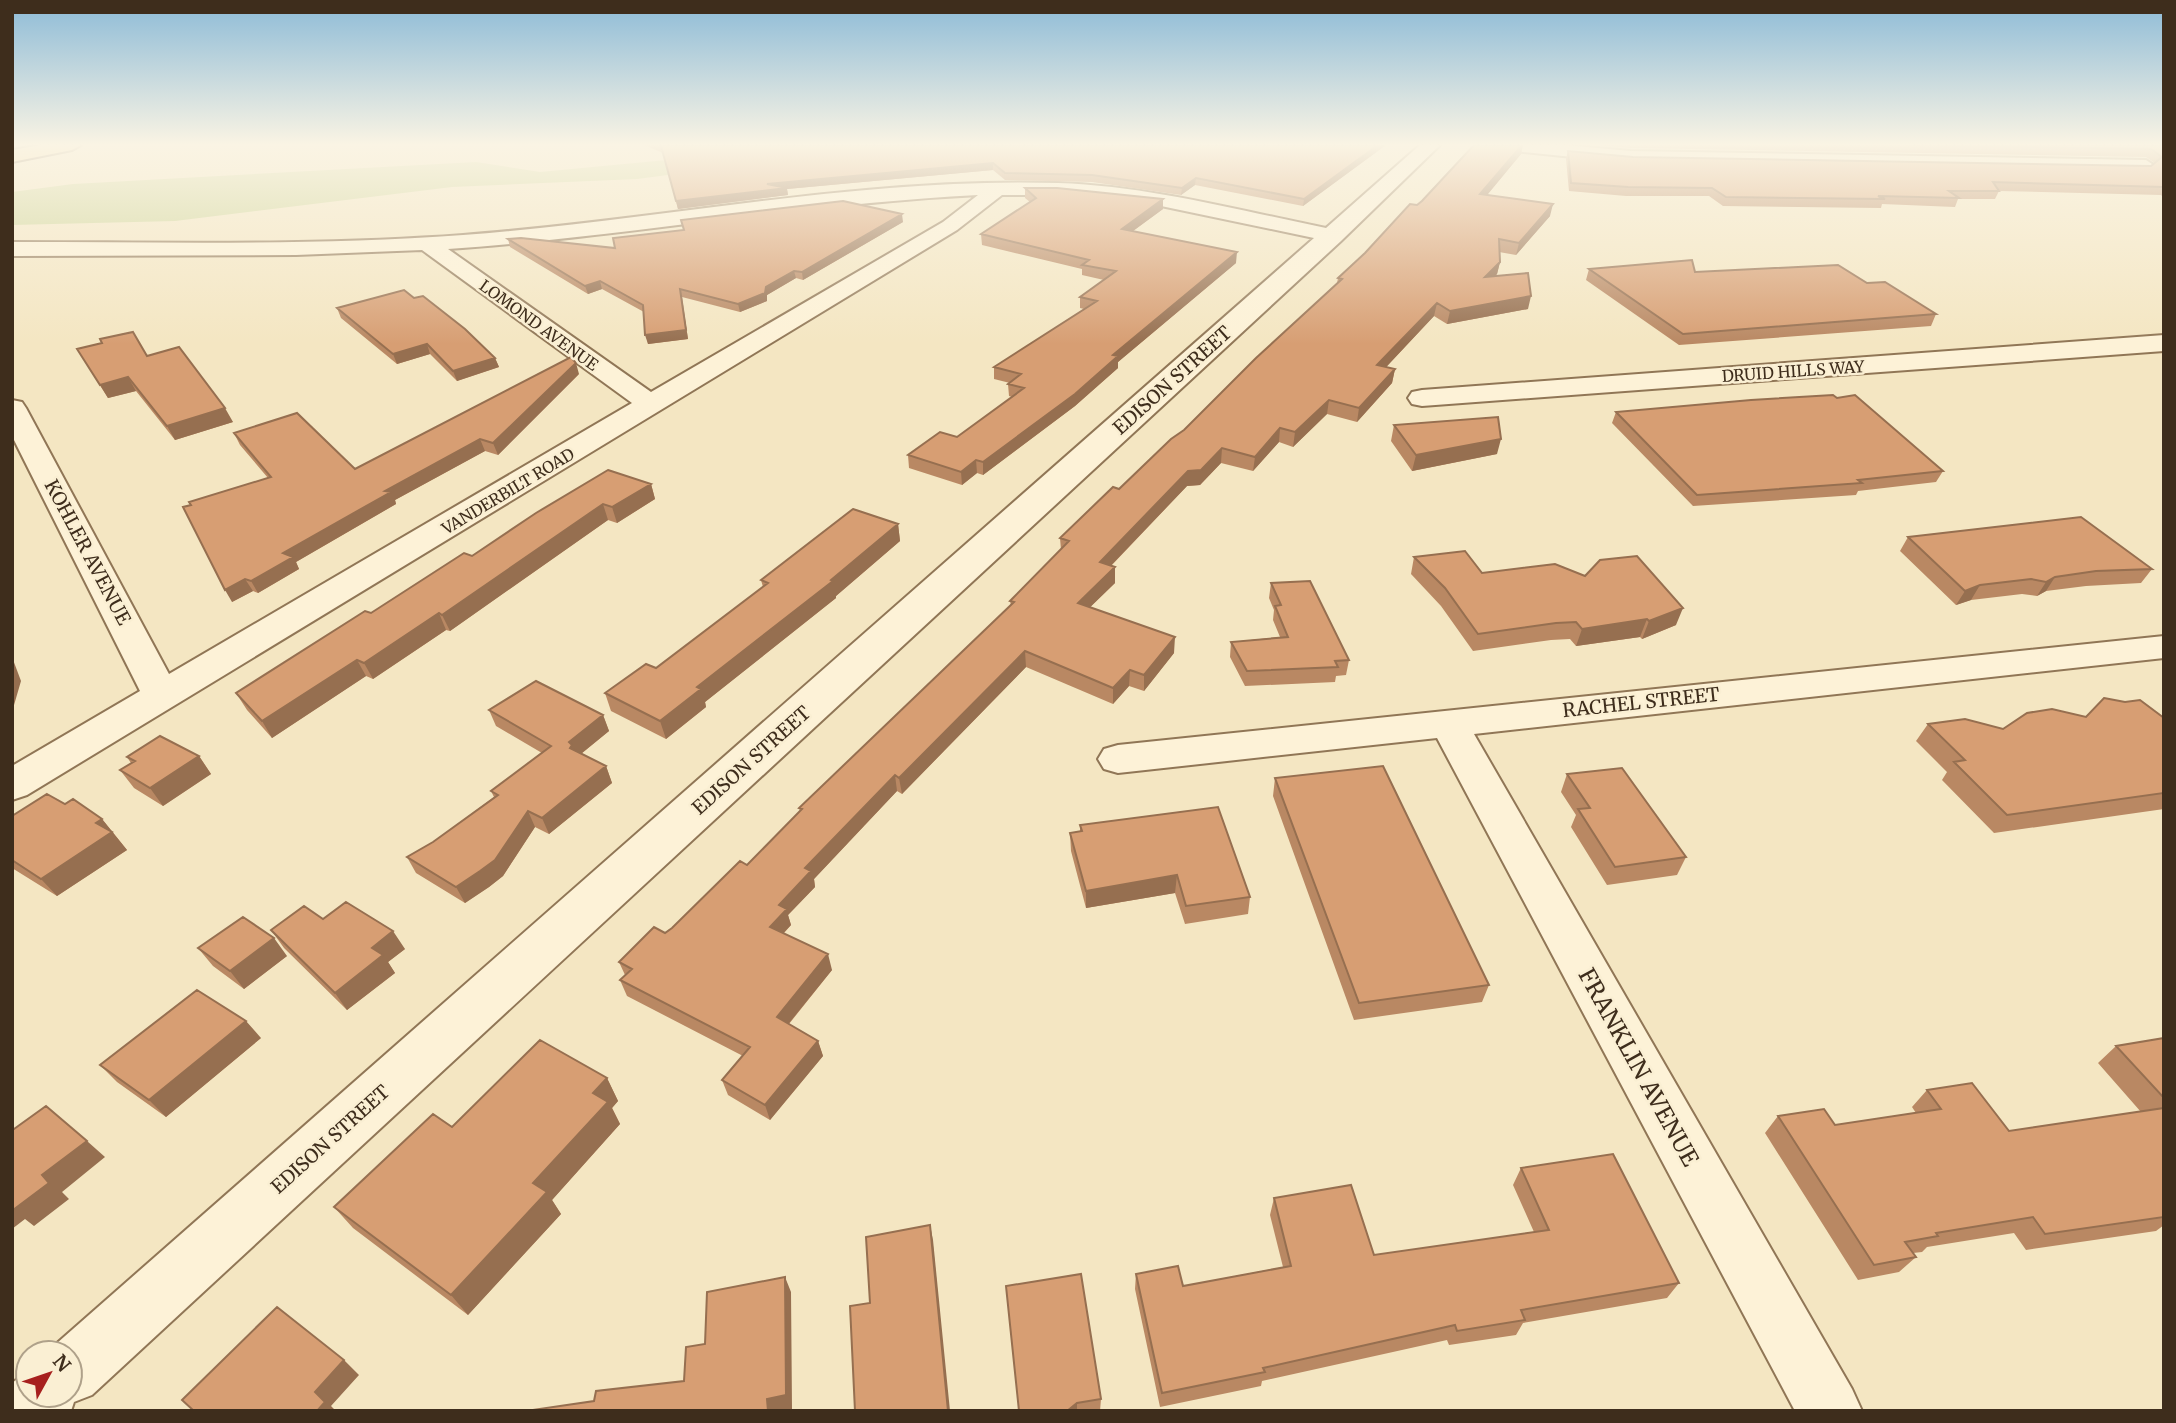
<svg xmlns="http://www.w3.org/2000/svg" width="2176" height="1423" viewBox="0 0 2176 1423" font-family="Merriweather,serif">
<style>
.green{fill:#cbd394}
.lines{fill:none;stroke-linecap:round;stroke-linejoin:round}
.minor-casing{stroke:#907656;stroke-width:4}
.major-casing{stroke:#5e442b;stroke-width:4}
.minor{fill:#fdf2d7;fill-rule:evenodd}
.major{fill:#fbdd96;fill-rule:evenodd}
.wall{fill:#b98863}
.shaded-wall{fill:#966f50}
.building{fill:#d79e73;stroke:#966f50;stroke-width:2}
.labels{text-anchor:middle;dominant-baseline:central;stroke-width:5;stroke-linejoin:round;paint-order:stroke}
.far-street-label{font-size:16px;fill:#3e2d1c;stroke:#faefd3}
.street-label{font-size:19px;fill:#3e2d1c;stroke:#faefd3}
.near-street-label{font-size:23px;fill:#3e2d1c;stroke:#faefd3}
</style>
<rect width="100%" height="100%" fill="#f4e6c2"/>
<path class="green" d="M824,145L837,153L637,179L452,187L175,221L12,225V192L73,184L476,162L540,172Z"/>
<g class="lines">
<defs>
<path id="minor" d="M1420,145H1440L1341,241L92,1395L74,1402L71,1411H12V1383L28,1371V1395H70V1353H47L48,1351L1314,238L1161,206L1057,195H1002L957,230L27,795L12,800V766L140,691L12,436V400L22,402L26,408L169,674L632,403L422,250L296,255L12,256V242C163,242 313,246 463,235C662,220 859,177 1058,183C1149,186 1237,210 1326,228ZM978,195L943,222L651,392L448,249C625,237 800,204 978,195Z
M1495,145H1564L1631,151L2146,160L2155,166L2146,172L1631,163L1504,150Z
M2164,335V351L1422,406L1412,404L1408,398L1412,392L1422,390Z
M2164,636V658L1474,734L1852,1389L1862,1411H1795L1437,738L1118,773L1104,769L1098,759L1104,749L1118,745Z"/>
<path id="major" d="M41,145H81L72,150L12,162V150Z"/>
</defs>
<use href="#minor" class="minor-casing"/>
<use href="#major" class="major-casing"/>
<use href="#minor" class="minor"/>
<use href="#major" class="major"/>
</g>
<path class="wall" d="M644,145H1386L1303,206L1195,185L1181,195L1092,182L1005,180L993,170L787,189L788,195L678,209L663,153Z
M1474,145H1523L1521,154L1487,195L1550,216L1516,255L1499,252L1500,262L1497,274L1495,276L1528,309L1447,324L1434,316L1386,367L1395,369L1392,383L1357,422L1327,414L1293,447L1279,442L1253,471L1221,463L1200,485L1187,486L1111,566L1115,567V583L1090,607L1174,653L1144,691L1129,686L1113,704L1026,667L902,794L897,791L814,879L815,887L788,915L791,925L784,933L832,970L789,1024L818,1041L823,1056L770,1120L728,1095L722,1080L743,1056L627,996L620,980L625,975L619,962L672,928L747,865L800,811L799,808L1011,605L1010,601L1061,550L1060,538L1119,489L1184,430L1337,283L1338,278L1417,205Z
M1595,145H2164V198L2161,195L1999,191L1995,199H1958L1955,207L1882,204L1881,208L1723,206L1709,196H1626L1569,191L1566,159L1568,151L1633,157L2151,166L2155,163L2146,157L1631,148Z
M1025,188L1163,209L1133,231L1236,263L1118,362V368L1075,406L983,475L977,473L962,485L909,468L908,455L957,437L1012,397L1009,396L1008,384L1010,383L994,379V367L1084,309L1080,308V297L1104,280L1082,275V269L982,245L981,234L1030,202L1025,198Z
M903,222L803,280L796,278L767,295V301L740,312L682,297L688,339L648,344L644,312L602,289L588,294L510,247L508,239L615,248Z
M1589,269L1695,272L1867,283L1936,314L1931,326L1679,345L1586,280Z
M337,308L495,358L499,367L457,381L430,354L397,364L341,318Z
M77,349L147,356L233,422L175,440L136,391L108,398Z
M579,374L498,455L485,451L395,500L396,504L296,562L299,569L258,593L253,591L232,602L268,478L240,445L234,433L355,469Z
M1616,412L1943,471L1936,482L1858,491L1856,495L1693,506L1612,423Z
M1394,425L1497,454L1412,471L1391,441Z
M651,484L655,499L617,523L608,520L450,631L446,630L373,679L366,676L272,738L247,710L236,693L371,613L472,556Z
M898,524L900,541L836,596V598L705,702L706,707L666,739L611,711L605,693L656,668L763,587L761,580Z
M1908,537L2152,569L2141,583L2086,586L2046,591L2037,596L2022,594L1971,600L1956,605L1900,551Z
M1414,557L1482,573L1676,625L1642,639L1640,637L1576,646L1570,639L1551,640L1473,651L1441,606L1411,574Z
M1271,583L1349,660L1346,675L1336,676L1335,682L1245,686L1230,657L1231,642L1280,637L1273,620L1274,610L1269,598Z
M489,710L603,715L609,731L581,754L606,766L612,783L549,834L535,827L503,876L489,887L465,903L416,873L407,857L433,842L494,797L491,791L542,753L496,726Z
M2086,717L2164,718V809L1994,833L1942,780L1947,772L1916,741L1928,724L2003,729Z
M199,756L211,774L163,806L134,788L120,770L131,763L127,757Z
M1567,774L1686,857L1677,875L1607,885L1571,827L1576,815L1561,792Z
M1275,778L1489,985L1482,1002L1354,1020L1273,796Z
M65,804L102,819L127,850L57,896L12,868V816Z
M1080,825L1250,897L1248,914L1185,924L1175,893L1086,908L1071,851L1070,833L1080,832Z
M323,919L405,949L388,962L395,973L347,1010L284,948L271,930Z
M198,948L287,956L244,989L213,966Z
M261,1038L166,1117L117,1082L100,1065Z
M2164,1038V1225L2156,1231L2026,1250L2014,1233L1927,1247L1922,1252L1913,1253L1916,1257L1899,1272L1858,1280L1765,1133L1778,1116L1835,1125L1916,1113L1912,1107L1927,1090L2009,1131L2141,1112L2098,1063L2116,1046Z
M607,1078L618,1101L612,1108L620,1124L552,1200L561,1214L468,1315L353,1228L334,1207L452,1127Z
M1521,1168L1679,1283L1667,1298L1523,1323L1516,1335L1449,1345L1447,1340L1262,1381L1261,1386L1160,1407L1135,1289L1136,1274L1183,1286L1283,1267L1270,1215L1274,1198L1374,1255L1534,1232L1513,1185Z
M1101,1399L1100,1411H1019Z"/>
<path class="shaded-wall" d="M1378,145H1386L1303,206L1304,199Z
M1522,145H1523L1521,154L1478,206L1480,194Z
M993,163V170L787,189L788,195L678,209L676,201L767,184Z
M1196,178L1195,185L1181,195L1182,188Z
M1163,199V209L1122,239V229Z
M1553,204L1550,216L1516,255L1519,243Z
M902,214L903,222L803,280L802,272Z
M1237,252L1236,263L1118,362V368L1075,406L983,475V462Z
M1500,262L1497,274L1482,289L1485,277Z
M794,271L796,278L767,295V301L740,312L738,304Z
M600,281L602,289L588,294L585,286Z
M680,289L688,339L648,344L645,335Z
M1531,296L1528,309L1447,324L1450,311Z
M1437,303L1434,316L1375,379L1377,365Z
M427,344L430,354L397,364L393,354Z
M495,358L499,367L457,381L453,371Z
M576,363L579,374L498,455L493,443Z
M1395,369L1392,383L1357,422L1359,408Z
M128,377L136,391L108,398L100,385Z
M1329,400L1327,414L1293,447L1295,432Z
M225,408L233,422L175,440L167,426Z
M1280,428L1279,442L1253,471L1255,457Z
M480,439L485,451L395,500L396,504L296,562L299,569L258,593L251,581L283,553L385,491Z
M1501,439L1497,454L1412,471L1416,455Z
M1222,448L1221,463L1200,485L1187,486L1100,577V562L1188,471Z
M976,460L977,473L962,485L961,472Z
M651,484L655,499L617,523L612,507Z
M603,504L608,520L450,631L442,615Z
M898,524L900,541L836,596V598L705,702L706,707L666,739L660,721L697,687Z
M1115,567V583L1078,619V603Z
M2055,577L2046,591L2037,596L2046,582Z
M245,579L253,591L232,602L225,590Z
M1980,585L1971,600L1956,605L1965,591Z
M1683,608L1676,625L1642,639L1649,621Z
M439,613L446,630L373,679L364,663Z
M1647,619L1640,637L1576,646L1582,629Z
M1175,637L1174,653L1144,691V675Z
M1025,651L1026,667L902,794L899,778Z
M12,657L21,681L12,712Z
M357,660L366,676L272,738L262,721Z
M1130,670L1129,686L1113,704V688Z
M603,715L609,731L577,757L570,748L569,742Z
M199,756L211,774L163,806L150,788Z
M606,766L612,783L549,834L542,818Z
M895,775L897,791L814,879L815,887L788,915L791,925L774,943L770,927L779,905L805,868Z
M528,811L535,827L503,876L489,887L465,903L456,887Z
M102,819L127,850L57,896L41,879L96,823Z
M1177,875L1175,893L1086,908V891Z
M393,931L405,949L388,962L395,973L347,1010L335,993L372,948Z
M274,938L287,956L244,989L230,971Z
M828,954L832,970L781,1033L777,1017Z
M246,1021L261,1038L166,1117L149,1100Z
M818,1041L823,1056L770,1120L765,1105Z
M607,1078L618,1101L612,1108L620,1124L552,1200L561,1214L468,1315L451,1295L533,1183L593,1093Z
M87,1141L105,1157L62,1192L69,1199L34,1226L25,1219L12,1229V1208L42,1175Z
M930,1225L933,1240L950,1411H948Z
M785,1277L791,1292L792,1409L785,1411H768L767,1399Z
M344,1360L359,1375L331,1406L336,1411H317L315,1392Z
M1077,1403V1411H1067Z"/>
<path class="building" d="M659,145H1378L1304,199L1196,178L1182,188L1092,175L1005,173L993,163L767,184L787,188L676,201L661,146Z
M1474,145H1522L1480,194L1553,204L1519,243L1499,239L1500,262L1485,277L1528,273L1531,296L1450,311L1437,303L1377,365L1395,369L1359,408L1329,400L1295,432L1280,428L1255,457L1222,448L1201,470L1188,471L1100,562L1115,567L1078,603L1175,637L1144,675L1130,670L1113,688L1025,651L899,778L895,775L805,868L811,871L779,905L787,909L770,927L828,954L777,1017L818,1041L765,1105L722,1080L750,1047L620,980L632,969L619,962L654,927L665,933L672,928L740,861L747,865L802,809L799,808L1014,602L1010,601L1069,541L1060,538L1113,487L1119,489L1171,439L1184,430L1256,358L1342,279L1338,278L1365,253L1410,204L1417,205L1422,201Z
M1908,145H2164V187L1993,182L1999,191H1949L1959,198L1878,196L1885,199L1726,197L1712,188L1628,187L1571,183L1568,151L1633,157L2151,166L2162,157L2151,149Z
M1025,188H1057L1163,199L1122,229L1237,252L1113,355L1118,356L1075,394L983,462L976,460L961,472L908,455L940,432L957,437L1024,388L1008,384L1021,374L994,367L1097,301L1080,297L1116,271L1082,265L1089,260L981,234L1036,198Z
M843,201L902,214L802,272L794,271L766,287L765,293L738,304L680,289L686,330L645,335L643,305L600,281L585,286L508,239L521,238L615,248L613,238L684,230L681,220Z
M1692,260L1695,272L1838,265L1867,283L1885,282L1936,314L1683,334L1589,269Z
M404,290L414,298L423,296L465,329L495,358L453,371L427,344L393,354L337,308Z
M133,332L147,356L179,347L225,408L167,426L128,377L100,385L77,349L102,343L100,339Z
M571,357L576,363L493,443L480,439L385,491L391,492L283,553L293,557L251,581L245,579L225,590L183,507L191,505L189,502L271,477L234,433L297,413L355,469Z
M1833,395L1837,398L1855,395L1943,471L1858,480L1862,483L1697,495L1616,412L1751,400Z
M1498,417L1501,439L1416,455L1394,425Z
M608,470L651,484L612,507L603,504L442,615L439,613L364,663L357,660L262,721L236,693L365,611L371,613L464,553L472,556L536,513Z
M853,509L898,524L831,580L833,581L697,687L701,689L660,721L605,693L646,664L656,668L768,583L761,580Z
M2081,517L2152,569L2096,571L2055,577L2046,582L2031,579L1980,585L1965,591L1908,537Z
M1465,551L1482,573L1555,564L1585,576L1600,560L1637,556L1683,608L1649,621L1647,619L1582,629L1576,622L1556,623L1478,634L1445,588L1414,557Z
M1310,581L1349,660L1335,661L1338,667L1247,671L1231,642L1288,637L1275,606L1281,605L1271,583Z
M536,681L603,715L569,742L572,745L570,748L606,766L542,818L528,811L495,860L480,871L456,887L407,857L433,842L498,795L491,791L551,746L489,710Z
M2104,698L2125,702L2140,700L2164,718V793L2007,815L1954,762L1965,760L1928,724L1965,719L2003,729L2027,713L2052,709L2086,717Z
M160,736L199,756L150,788L120,770L135,761L127,757Z
M1383,766L1489,985L1359,1003L1275,778Z
M1622,768L1686,857L1615,867L1578,809L1590,808L1567,774Z
M47,794L65,804L73,799L102,819L96,823L112,832L41,879L12,860V816Z
M1218,807L1250,897L1186,906L1177,875L1086,891L1070,833L1082,831L1080,825Z
M346,902L393,931L372,948L383,955L335,993L271,930L304,906L323,919Z
M243,917L274,938L230,971L198,948Z
M197,990L246,1021L149,1100L100,1065Z
M2164,1038V1098L2116,1046Z
M540,1040L607,1078L593,1093L608,1102L533,1183L547,1192L451,1295L334,1207L433,1114L452,1127Z
M1972,1083L2009,1131L2164,1108V1217L2045,1234L2033,1217L1936,1233L1938,1236L1905,1242L1916,1257L1874,1265L1778,1116L1824,1109L1835,1125L1941,1109L1927,1090Z
M46,1106L87,1141L42,1175L49,1183L13,1210L12,1209V1127L14,1129Z
M1613,1154L1679,1283L1521,1310L1525,1320L1457,1331L1455,1325L1263,1368L1265,1372L1162,1393L1136,1274L1178,1266L1183,1286L1291,1266L1274,1198L1351,1185L1374,1255L1549,1230L1521,1168Z
M930,1225L948,1411H855L850,1306L870,1303L866,1237Z
M1081,1274L1101,1399L1077,1403L1067,1411H1019L1006,1286Z
M785,1277L786,1395L767,1399L768,1411H532V1410L594,1401L596,1391L684,1381L686,1347L705,1344L707,1292Z
M277,1307L344,1360L315,1392L325,1402L317,1411H194L182,1400Z"/>
<linearGradient id="sky" x2="0" y2="1"><stop stop-color="#8dbbd7"/><stop offset="0.42" stop-color="#faf4e4"/><stop offset="1" stop-color="#faf4e4" stop-opacity="0"/></linearGradient>
<rect width="2176" height="344" fill="url(#sky)"/>
<g class="labels">
<g class="far-street-label">
<text transform="translate(539 325) rotate(36)">LOMOND AVENUE</text>
<text transform="translate(1793 371) rotate(-4)">DRUID HILLS WAY</text>
<text transform="translate(508 491) rotate(-31)">VANDERBILT ROAD</text>
</g>
<g class="street-label">
<text transform="translate(1172 380) rotate(-42)">EDISON STREET</text>
<text transform="translate(88 552) rotate(62)">KOHLER AVENUE</text>
<text transform="translate(1641 702) rotate(-6)">RACHEL STREET</text>
<text transform="translate(751 760) rotate(-42)">EDISON STREET</text>
<text transform="translate(330 1139) rotate(-42)">EDISON STREET</text>
</g>
<g class="near-street-label">
<text transform="translate(1639 1067) rotate(61)">FRANKLIN AVENUE</text>
</g>
</g>
<rect width="2176" height="1423" fill="none" stroke="#3e2d1c" stroke-width="28"/>
<g transform="translate(49 1374) rotate(50)"><circle r="33" fill="#faefd3" stroke="#afa18a" stroke-width="2"/>
<path d="M0-5L12 26L0 18L-12 26Z" fill="#a7201e"/>
<text y="-10" font-size="19" font-weight="bold" text-anchor="middle" fill="#3e2d1c">N</text>
</g>
</svg>
